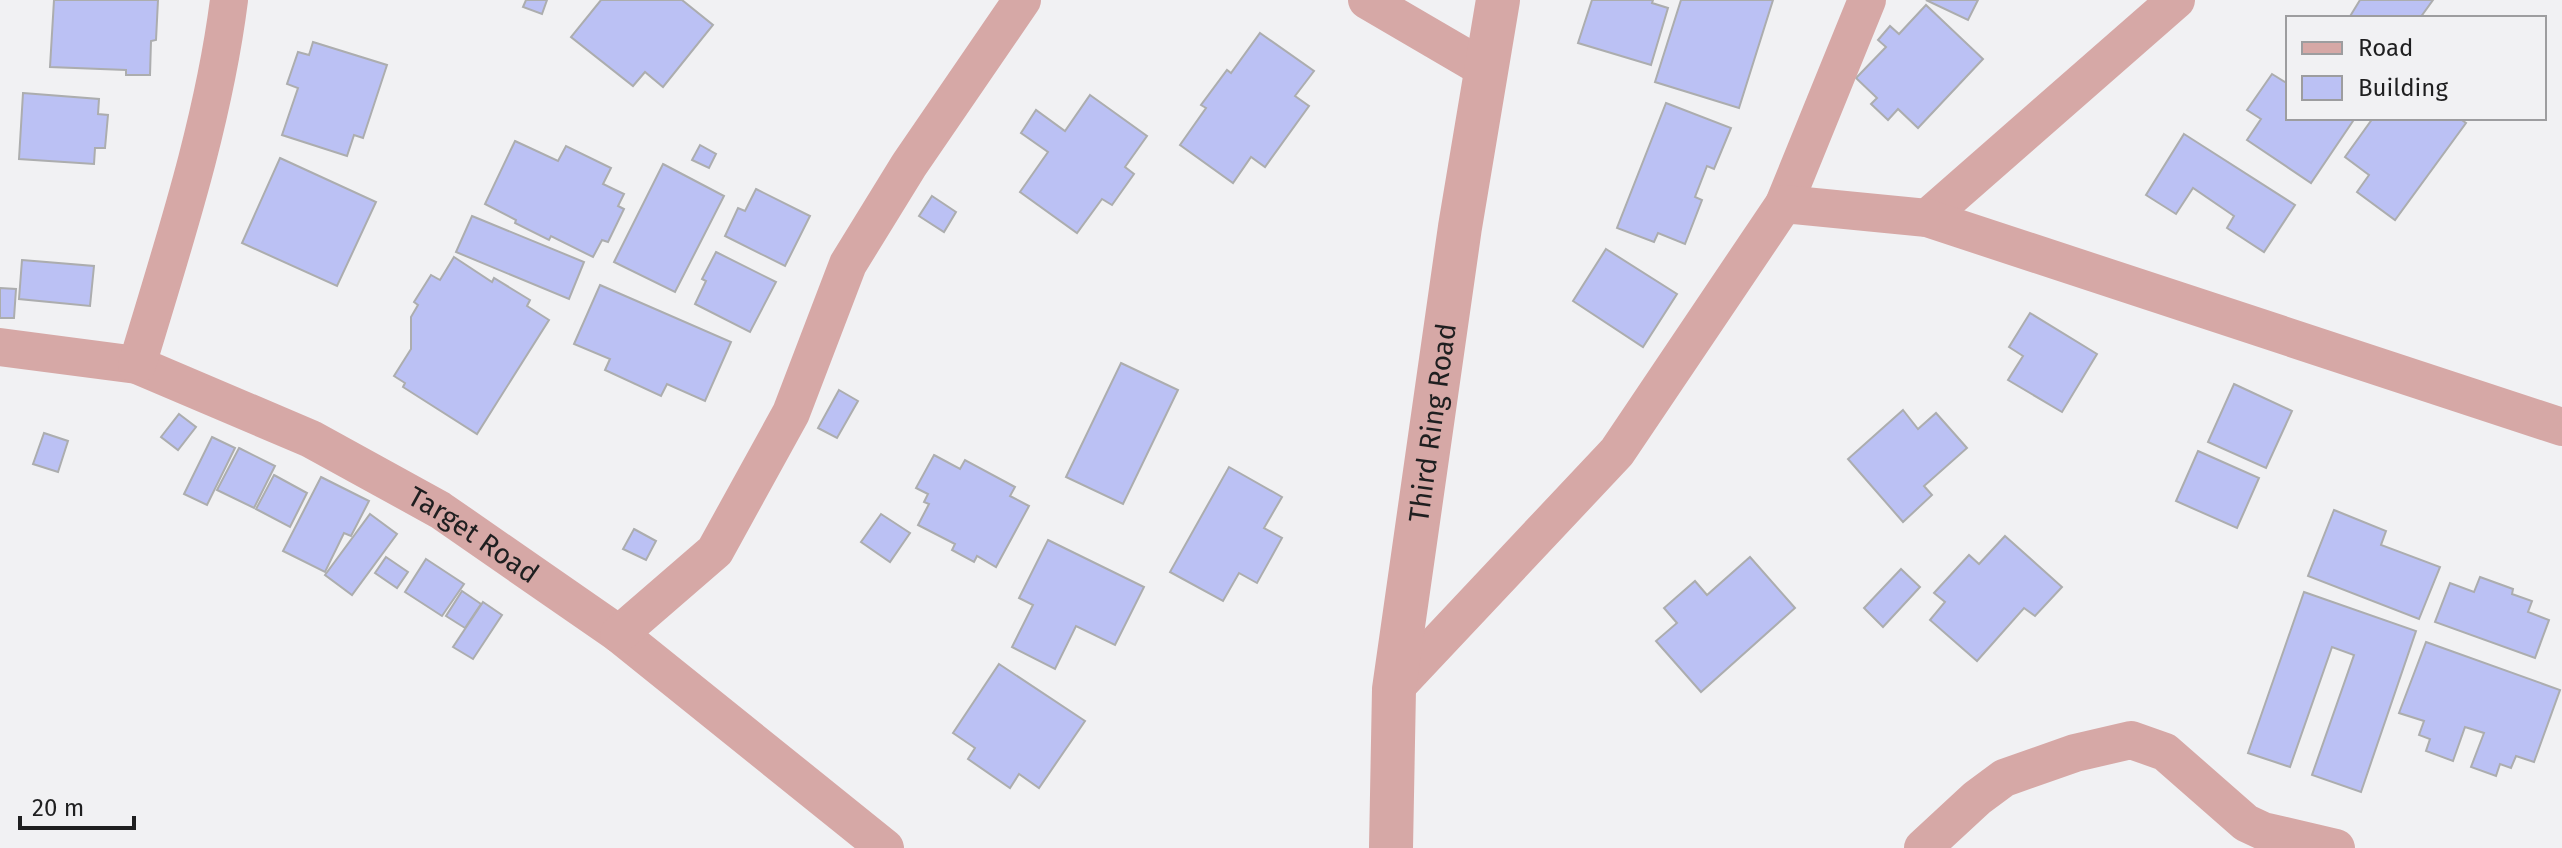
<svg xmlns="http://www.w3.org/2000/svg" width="2562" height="848" font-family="'Fira Sans',sans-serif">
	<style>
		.building { fill: #bbc1f4; stroke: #acadae; stroke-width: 2 }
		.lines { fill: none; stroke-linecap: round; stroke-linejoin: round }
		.minor { stroke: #d6a8a6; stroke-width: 38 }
		.tertiary { stroke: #d6a8a6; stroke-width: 44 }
		.labels { text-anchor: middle; stroke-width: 8; stroke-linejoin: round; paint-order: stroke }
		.street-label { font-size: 28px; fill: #1f1f20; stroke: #f1f1f3 }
	</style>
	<rect width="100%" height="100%" fill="#f1f1f3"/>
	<g class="building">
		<path d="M54,0H158L156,40L151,41L150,75H126V70L50,67Z"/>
		<path d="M526,0H547L542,14L523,7Z"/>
		<path d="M601,0H682L713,25L663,87L645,72L633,86L571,37Z"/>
		<path d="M1592,0H1653L1652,3L1668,8L1651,65L1578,43Z"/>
		<path d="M1681,0H1773L1739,108L1655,82Z"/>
		<path d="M1926,0H1978L1968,20Z"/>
		<path d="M2360,0H2433L2420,18H2349Z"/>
		<path d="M1926,5L1983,59L1918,128L1898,109L1888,120L1871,104L1877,98L1856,78L1886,47L1878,40L1890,26L1899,34Z"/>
		<path d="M1260,33L1314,71L1295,96L1309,106L1265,167L1251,157L1233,183L1180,145L1206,108L1201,105L1227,70L1231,73Z"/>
		<path d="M313,42L387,65L363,138L354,135L347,156L282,135L298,88L287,84L298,52L309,55Z"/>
		<path d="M2272,74L2288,84V118H2355L2311,183L2247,140L2261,119L2247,110Z"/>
		<path d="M23,93L99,99L98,114L108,115L105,148H95L94,164L19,159Z"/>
		<path d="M1090,95L1147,136L1125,167L1134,174L1112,205L1102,199L1077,233L1020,192L1048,152L1021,133L1036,110L1065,131Z"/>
		<path d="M1666,103L1731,128L1714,169L1707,166L1695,197L1702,200L1685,244L1658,233L1654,242L1617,228Z"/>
		<path d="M2373,118H2459L2466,123L2395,220L2357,192L2369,175L2345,157Z"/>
		<path d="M2184,134L2295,205L2264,252L2227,228L2234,216L2193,188L2176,214L2146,195Z"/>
		<path d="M515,141L558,161L566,146L611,168L603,184L624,194L618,206L624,209L608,242L602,240L593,257L551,236L549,240L515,223L516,220L485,204Z"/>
		<path d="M700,145L716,154L709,168L692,160Z"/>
		<path d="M280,158L376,202L337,286L242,243Z"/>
		<path d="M663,164L724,196L675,292L614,262Z"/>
		<path d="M756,189L810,216L785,266L725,236L738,208L745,211Z"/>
		<path d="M932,196L956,212L944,232L919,216Z"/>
		<path d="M472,216L584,262L569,299L456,252Z"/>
		<path d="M1606,249L1677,294L1643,347L1573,301Z"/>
		<path d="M716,252L776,282L750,332L695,304L706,281L702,279Z"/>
		<path d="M454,257L492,282L494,278L530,300L527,306L549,320L477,434L403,387L405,383L394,376L411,349V317L418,305L414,302L431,275L440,280Z"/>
		<path d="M22,260L94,266L90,306L19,299Z"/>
		<path d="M600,285L731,342L705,401L667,384L661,396L605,370L610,359L574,344Z"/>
		<path d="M0,288L16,289L14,318H0Z"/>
		<path d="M2030,313L2097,354L2062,412L2008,380L2023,356L2009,347Z"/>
		<path d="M1121,363L1178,390L1123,504L1066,477Z"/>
		<path d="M2234,384L2292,411L2266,468L2208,442Z"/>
		<path d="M839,390L858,401L837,438L818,428Z"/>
		<path d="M1903,410L1918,429L1936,413L1967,448L1924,486L1932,495L1903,522L1848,459Z"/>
		<path d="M179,414L196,427L178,450L161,437Z"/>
		<path d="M44,433L68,441L58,472L33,464Z"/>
		<path d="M212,437L235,448L207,505L184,494Z"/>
		<path d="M239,448L275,466L254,508L217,490Z"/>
		<path d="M2198,451L2259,478L2237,528L2176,501Z"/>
		<path d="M934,455L960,469L965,460L1015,487L1010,496L1029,506L996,567L977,556L974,562L952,550L955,544L918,525L929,504L924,502L928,494L916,488Z"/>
		<path d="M1229,467L1282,497L1264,528L1282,538L1257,583L1239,573L1223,601L1170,572Z"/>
		<path d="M274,475L307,493L290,527L256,509Z"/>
		<path d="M321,477L369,501L351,536L344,533L325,572L283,551Z"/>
		<path d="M2334,510L2386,531L2381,545L2440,567L2419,619L2308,576Z"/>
		<path d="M370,514L397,534L352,595L325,575Z"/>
		<path d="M881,514L910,533L890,562L861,542Z"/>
		<path d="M634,529L656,541L646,560L623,549Z"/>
		<path d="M2005,536L2062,587L2035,616L2024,608L1977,661L1930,620L1945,602L1934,593L1969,555L1979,564Z"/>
		<path d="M1048,540L1144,587L1115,645L1076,626L1055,669L1012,647L1033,605L1019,598Z"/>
		<path d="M386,557L408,572L397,588L375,573Z"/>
		<path d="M1750,557L1795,608L1701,692L1656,641L1677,623L1664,608L1695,581L1707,595Z"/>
		<path d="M426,559L464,584L442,616L405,592Z"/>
		<path d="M1901,569L1920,587L1883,627L1864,608Z"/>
		<path d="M2480,577L2513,589L2512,594L2532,601L2528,612L2549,620L2535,658L2435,622L2450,583L2474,592Z"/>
		<path d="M462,591L481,604L465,628L446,616Z"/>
		<path d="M2304,592L2416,631L2361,792L2312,775L2354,655L2332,647L2290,767L2248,753Z"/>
		<path d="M483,602L502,615L473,659L453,647Z"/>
		<path d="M2426,642L2560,690L2534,762L2516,756L2511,768L2500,764L2496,776L2471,767L2484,733L2465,727L2453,761L2426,751L2430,739L2419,735L2424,721L2399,713Z"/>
		<path d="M999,664L1085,721L1039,788L1019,774L1010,788L968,759L975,748L953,733Z"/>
	</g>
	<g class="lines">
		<g class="minor">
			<path d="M1367,0L1485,69"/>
			<path d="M1784,204L1867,0"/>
			<path d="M1927,218L2176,0"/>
			<path id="s1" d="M0,347L137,365L311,439L440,510L619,634L885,848"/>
			<path d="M137,365C173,245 213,125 229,0"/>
			<path d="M619,634L715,551L791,413L848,264L909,165L1022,0"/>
			<path d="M1394,689L1617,452L1784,204L1927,218L2562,427"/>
			<path d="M1923,848L1977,798L2004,778L2075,753L2131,740L2165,752L2246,823L2263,831L2336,848"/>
		</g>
		<path class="tertiary" id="s2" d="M1391,848L1394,689L1460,227L1498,0"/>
	</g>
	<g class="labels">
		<g class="street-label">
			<text dy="10" stroke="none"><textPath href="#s2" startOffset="428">Third Ring Road</textPath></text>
			<text dy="10" stroke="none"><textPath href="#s1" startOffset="516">Target Road</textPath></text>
		</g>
	</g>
	<rect x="2286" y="16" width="260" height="104" fill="#f1f1f3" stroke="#9d9d9f" stroke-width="2"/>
	<rect x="2302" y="42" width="40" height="12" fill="#d6a8a6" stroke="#9d9d9f" stroke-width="2"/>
	<text x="2358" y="56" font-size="24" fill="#1f1f20">Road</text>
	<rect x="2302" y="76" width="40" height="24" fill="#bbc1f4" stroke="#9d9d9f" stroke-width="2"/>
	<text x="2358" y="96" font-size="24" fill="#1f1f20">Building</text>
	<path d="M20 816v12h114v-12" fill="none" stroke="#1f1f20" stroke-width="4"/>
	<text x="32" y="816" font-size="24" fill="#1f1f20" stroke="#f1f1f3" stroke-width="6" paint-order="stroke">20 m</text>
</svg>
